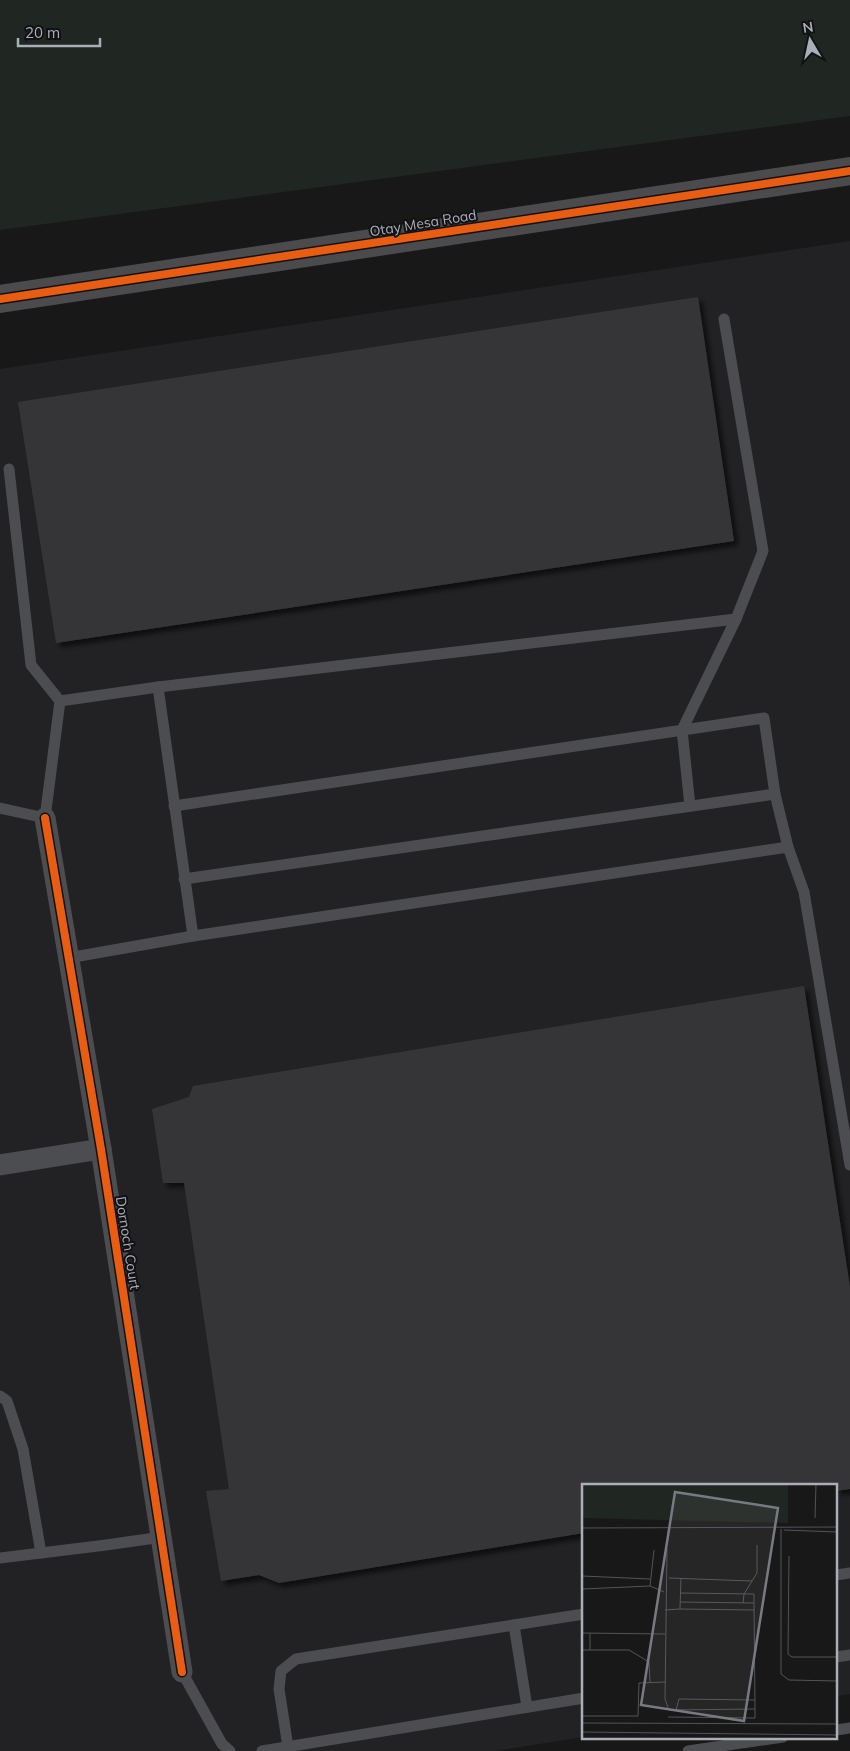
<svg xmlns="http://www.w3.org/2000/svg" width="850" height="1751" font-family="Mulish,sans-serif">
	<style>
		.built { fill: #222224 }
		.green { fill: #202621 }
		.building { fill: #363637; filter: url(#shadow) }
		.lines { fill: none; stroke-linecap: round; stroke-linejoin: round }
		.lane { stroke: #4c4d50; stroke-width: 11 }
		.street { stroke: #4c4d50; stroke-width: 21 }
		.secondary { stroke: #4b4b4e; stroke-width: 28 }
		.cycleway-casing { stroke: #121214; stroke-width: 11 }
		.cycleway { stroke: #e95d12; stroke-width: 8 }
		.labels { text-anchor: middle; stroke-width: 4; stroke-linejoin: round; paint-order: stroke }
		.street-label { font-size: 14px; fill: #aaaeb8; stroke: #121214 }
		.inset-road { fill: none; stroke: #525458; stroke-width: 1 }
		.view { fill: #777a80; fill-opacity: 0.15; stroke: #777a80; stroke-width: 2.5 }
		.inset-edge { fill: none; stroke: #aaaeb8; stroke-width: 2.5 }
	</style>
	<defs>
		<filter id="shadow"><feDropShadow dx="4.5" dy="4.5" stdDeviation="2.5" flood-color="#0009"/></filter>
	</defs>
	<rect width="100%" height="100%" fill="#181818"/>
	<path class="built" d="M850,241V1694L836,1696V1485H584V1737L496,1751H0V369Z"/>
	<path class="green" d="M0,0H850V116L0,230Z"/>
	<g class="building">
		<path d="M698,297L734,541L56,643L18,402Z"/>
		<path d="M804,986L850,1287V1489L836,1491V1485H584V1533L279,1583L259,1575L221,1581L206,1491L229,1489L184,1183H163L152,1109L189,1097L193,1086Z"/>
	</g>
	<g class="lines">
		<g class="lane">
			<path d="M60,701L158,687L736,619"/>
			<path d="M775,794L788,847L804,892L850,1165"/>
			<path d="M174,806L764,718L775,794L184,879"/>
			<path d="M690,806L682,730L736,619L763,551L724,319"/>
			<path d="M0,808L45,818L60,701L31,665L9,469"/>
			<path d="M193,936L788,847"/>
			<path d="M68,958L193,936L158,687"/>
			<path d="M0,1396L7,1401L23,1449L41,1553"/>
			<path d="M0,1558L106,1545L162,1537"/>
			<path d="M836,1575L850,1573"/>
			<path d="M514,1625L527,1707"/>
			<path d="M836,1657L850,1655"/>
			<path d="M182,1672L222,1744L230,1751"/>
			<path d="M836,1730L850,1728"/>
			<path d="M288,1747L279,1689L281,1671L296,1659L584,1614"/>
			<path d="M262,1751L584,1698"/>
			<path d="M688,1751L783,1737"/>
		</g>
		<g class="street">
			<path d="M45,818L101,1149L182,1672"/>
			<path d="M0,1165L101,1149"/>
		</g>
		<path class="secondary" d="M0,299L850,171"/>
		<defs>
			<g id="cycleway">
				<path d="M0,299L850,171"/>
				<path d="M45,818L101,1149L182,1672"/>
			</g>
		</defs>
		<use href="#cycleway" class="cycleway-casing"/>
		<use href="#cycleway" class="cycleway"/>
	</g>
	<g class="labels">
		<g class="street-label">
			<text transform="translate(423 223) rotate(-9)" y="5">Otay Mesa Road</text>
			<text transform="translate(128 1243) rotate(81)" y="5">Dornoch Court</text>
		</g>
	</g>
	<g transform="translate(582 1484)">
		<rect width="255" height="255" fill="#181818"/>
		<path d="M0,0H206V39L0,34Z" fill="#202621"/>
		<path class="inset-road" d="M233,34L234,0M0,44L255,43M199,45V190L207,196L255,197M202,46L255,48M85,65L83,215L87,226L173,225L172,119M72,66L68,102L82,108M207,72L206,170L210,173H255M0,92L68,95M87,94L170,97M0,105L68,102M98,118L172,119V110L98,109M161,119L162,110L175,89V61M98,125L172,126M83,126L98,125L99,94M0,149L83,150M0,166H47L67,178L68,198M8,166V149M94,226L97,215L173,216M0,232H56L57,199L83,198M86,233L173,234V225M0,239L255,240M0,248L255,251"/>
		<path class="view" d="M93,8L196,24L162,237L59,221Z"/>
		<rect width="255" height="255" class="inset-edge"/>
	</g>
	<g transform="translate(810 40) rotate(351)" stroke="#121214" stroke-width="4" paint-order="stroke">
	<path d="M0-4L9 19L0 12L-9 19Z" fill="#aaaeb8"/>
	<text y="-8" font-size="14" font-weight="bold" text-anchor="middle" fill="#aaaeb8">N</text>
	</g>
	<path d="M18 38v8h82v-8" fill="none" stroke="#aaaeb8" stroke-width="2.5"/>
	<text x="25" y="38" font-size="15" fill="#aaaeb8" stroke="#121214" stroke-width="4" paint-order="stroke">20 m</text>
</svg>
